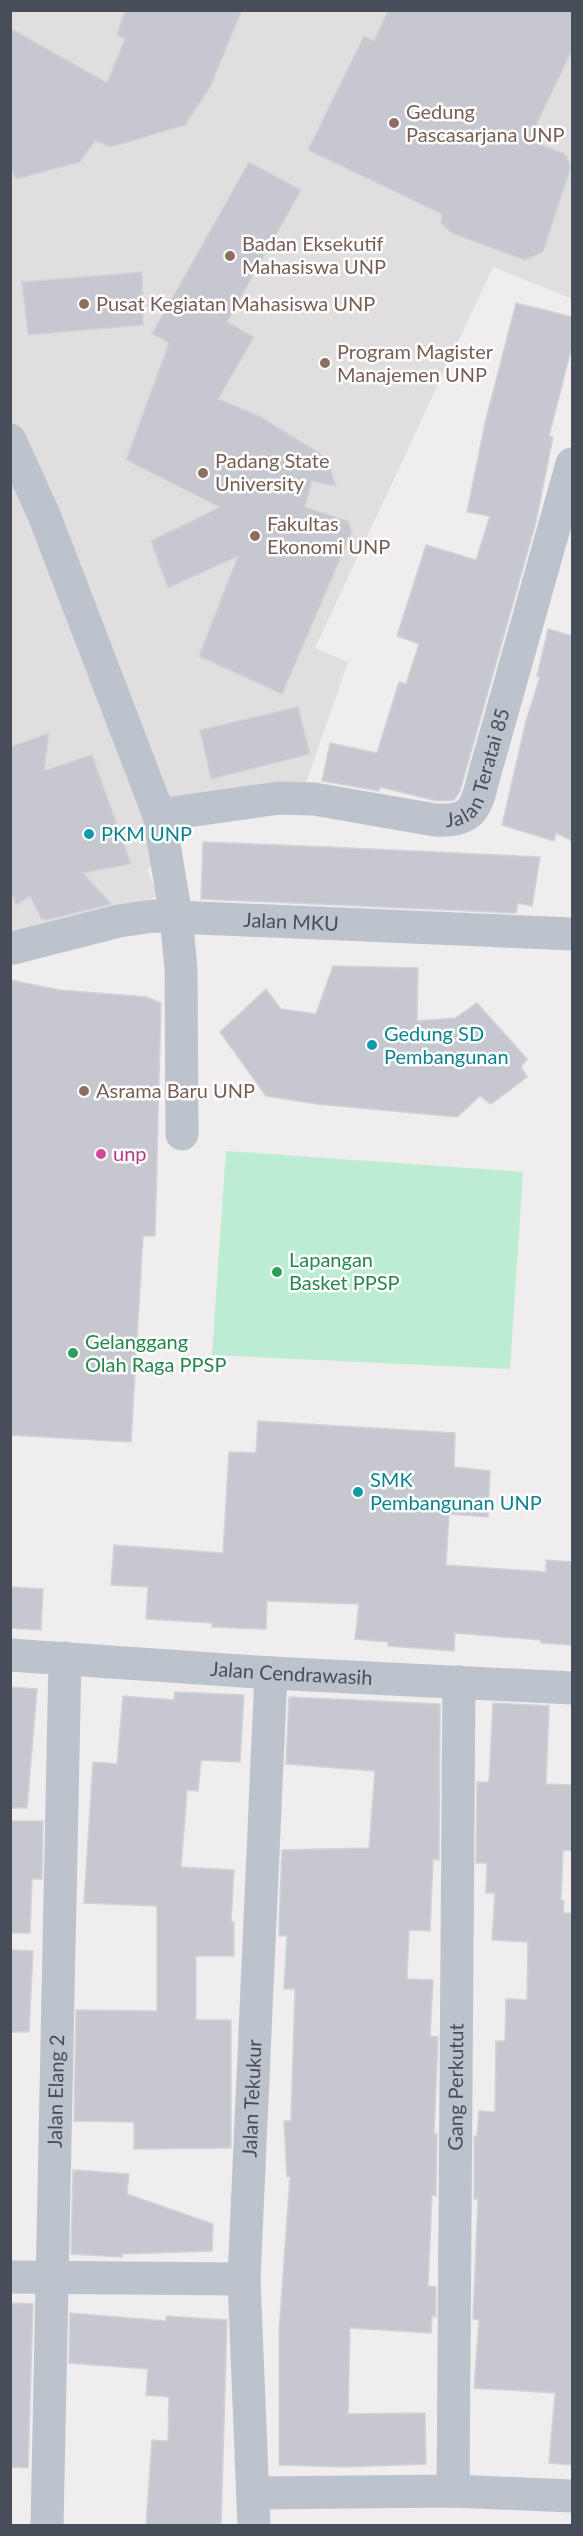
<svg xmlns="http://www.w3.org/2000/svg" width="583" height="2536" font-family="Lato,sans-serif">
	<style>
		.education { fill: #e0dede }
		.green { fill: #bcecd2 }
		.building { fill: #c7c8cf; stroke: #d1d3d8; stroke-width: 1.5 }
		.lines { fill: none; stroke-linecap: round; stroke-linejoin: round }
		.minor { stroke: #bcc3cc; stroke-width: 33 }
		.education-dot { fill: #8d6e63; stroke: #fff; stroke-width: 2 }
		.culture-dot { fill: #0f9aa8; stroke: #fff; stroke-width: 2 }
		.hotel-dot { fill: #d1479c; stroke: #fff; stroke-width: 2 }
		.leisure-dot { fill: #2e9e5b; stroke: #fff; stroke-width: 2 }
		.labels { text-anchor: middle; stroke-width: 5; stroke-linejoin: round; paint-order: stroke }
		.education-label { font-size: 20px; fill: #785e54; stroke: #fff; text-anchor: start }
		.street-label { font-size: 20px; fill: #464f59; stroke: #fff }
		.culture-label { font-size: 20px; fill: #0d838f; stroke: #fff; text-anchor: start }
		.hotel-label { font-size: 20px; fill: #b23c85; stroke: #fff; text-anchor: start }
		.leisure-label { font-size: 20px; fill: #27864d; stroke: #fff; text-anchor: start }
	</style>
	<rect width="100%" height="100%" fill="#efeded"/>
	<path class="education" d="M10,11H572V299L493,267L315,648L348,662L306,783L179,804L193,832L147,869L158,896L11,944Z"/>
	<path class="green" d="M226,1151L523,1172L510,1369L212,1355Z"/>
	<g class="building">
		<path d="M125,10H242L210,87L185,125L111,147L95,141L80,162L16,179L10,166V28L107,83L125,39L117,35Z"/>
		<path d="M388,10H573V48L529,140L565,154L571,167L543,252L525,260L452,233L441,223L442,214L308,150L364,36L374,41Z"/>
		<path d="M249,162L301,190L227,322L254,337L218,399L259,416L327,458L336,486L312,481L305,507L348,521L352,531L282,694L199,656L238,556L168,588L151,541L220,507L126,460L169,343L152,334Z"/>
		<path d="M142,272L143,325L28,335L22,282Z"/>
		<path d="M516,303L573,317V342L549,436L553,437L536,522L460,791L454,800L437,801L380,787L379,791L322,781L330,743L377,753L399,682L406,684L419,644L397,636L426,545L476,560L490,516L467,512L485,423Z"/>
		<path d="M548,629L573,636V841L556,833L554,841L502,825L526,721L540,677L537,676Z"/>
		<path d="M298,707L310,754L211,779L200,730Z"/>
		<path d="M49,733L44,771L92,755L131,864L83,873L111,904L47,920L41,918L30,896L16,905L10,890V747Z"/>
		<path d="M203,842L328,847L540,857L532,906L518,903L516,913L201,899Z"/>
		<path d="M333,966L418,968L417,1021L455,1018L477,1003L527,1059L521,1067L527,1077L491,1104L480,1096L457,1117L317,1104L266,1096L220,1032L266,989L281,1009L316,1014Z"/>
		<path d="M10,980L59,990L147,997L161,1003L155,1236H143L131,1442L10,1435Z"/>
		<path d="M258,1421L455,1433L454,1467L490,1471L488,1517L449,1514L446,1565L546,1572V1560L573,1562V1645L541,1643V1640L455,1633L454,1651L388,1646V1642L355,1639L359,1604L267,1601L266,1629L212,1627V1623L146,1619L148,1587L111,1585L114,1545L223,1553L229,1452L256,1453Z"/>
		<path d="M10,1587L43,1589L41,1630L10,1628Z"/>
		<path d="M10,1687L37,1689L27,1808H10Z"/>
		<path d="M175,1692L244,1695L240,1762L201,1760L198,1791L187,1790L181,1867L234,1870L231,1922H234V1956H196V2020H231V2148L134,2149V2122L74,2121L76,2010L157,2011V1906L84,1903L93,1762L117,1764L123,1696L174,1700Z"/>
		<path d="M289,1697L440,1704L439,1860L433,1859L430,1931L409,1930L407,1979L433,1980L430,2036L438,2037L434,2134H437L436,2196L432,2195L428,2286L436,2287V2317L432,2316L431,2333L350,2328L348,2414L425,2413L426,2464L344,2467L279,2465V2332L290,2176L287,2177L284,2121H291L295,1989H284L287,1936H279V1924L282,1850L369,1848L375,1771L286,1764Z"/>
		<path d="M493,1703L549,1706L546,1784L573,1785V1851L563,1850L561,1900L564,1901L563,1913H573V2465L549,2463L555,2393L474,2388L479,2320L473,2319L478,2199H474V2136H477L479,2111L495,2112L496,2041H505L506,1999L527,2000L528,1942L492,1940L495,1893H486L487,1863H476L477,1782H489Z"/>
		<path d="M10,1821H43L42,1879H32L30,1933H10Z"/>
		<path d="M10,1950L33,1951L29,2032H10Z"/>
		<path d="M73,2170L129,2174L127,2194L213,2224L212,2251L122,2254V2257L71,2254Z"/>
		<path d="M10,2303L33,2304L28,2468L10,2467Z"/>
		<path d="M70,2313L166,2321V2316L227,2320L221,2526H146L152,2440L168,2441L169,2397L146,2395L148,2369L69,2363Z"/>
	</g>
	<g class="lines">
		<g class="minor">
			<path d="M10,440L44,515L159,815L176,916L181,969L182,1134"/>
			<path id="s1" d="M159,815L279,798L314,799L435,820C481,823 476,799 488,762L572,464"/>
			<path id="s2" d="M13,948L119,921L153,916L572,934"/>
			<path id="s3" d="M10,1655L271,1673L572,1688"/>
			<path d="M10,2277L244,2279"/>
			<path id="s4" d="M453,2491L459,1682"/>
			<path d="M254,2493L453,2491L572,2496"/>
			<path id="s5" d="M47,2526L65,1658"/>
			<path id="s6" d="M254,2526L244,2279L271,1673"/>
		</g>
	</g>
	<g class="education-dot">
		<circle cx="394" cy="123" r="6"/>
		<circle cx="230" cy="256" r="6"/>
		<circle cx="84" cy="304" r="6"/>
		<circle cx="325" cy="363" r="6"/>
		<circle cx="203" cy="473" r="6"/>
		<circle cx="255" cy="536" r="6"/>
		<circle cx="84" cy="1091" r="6"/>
	</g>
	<g class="culture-dot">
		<circle cx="89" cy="834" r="6"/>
		<circle cx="372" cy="1045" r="6"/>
		<circle cx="358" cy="1492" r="6"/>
	</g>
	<circle class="hotel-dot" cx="101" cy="1154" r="6"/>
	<g class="leisure-dot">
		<circle cx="277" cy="1272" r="6"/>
		<circle cx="73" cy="1353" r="6"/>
	</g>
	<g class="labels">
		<g class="education-label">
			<text x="406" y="119">Gedung<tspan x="406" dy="23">Pascasarjana UNP</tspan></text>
			<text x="242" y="251">Badan Eksekutif<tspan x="242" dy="23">Mahasiswa UNP</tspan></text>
			<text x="96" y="311">Pusat Kegiatan Mahasiswa UNP</text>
			<text x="337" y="359">Program Magister<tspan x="337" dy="23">Manajemen UNP</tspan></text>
			<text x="215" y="468">Padang State<tspan x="215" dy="23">University</tspan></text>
			<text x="267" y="531">Fakultas<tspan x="267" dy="23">Ekonomi UNP</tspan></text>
			<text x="96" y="1098">Asrama Baru UNP</text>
		</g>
		<g class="street-label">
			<text dy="7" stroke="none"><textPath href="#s1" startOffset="357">Jalan Teratai 85</textPath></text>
			<text dy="7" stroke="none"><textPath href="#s2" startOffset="282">Jalan MKU</textPath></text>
			<text dy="7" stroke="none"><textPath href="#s3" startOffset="282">Jalan Cendrawasih</textPath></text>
			<text dy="7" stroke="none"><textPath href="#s4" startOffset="404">Gang Perkutut</textPath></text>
			<text dy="7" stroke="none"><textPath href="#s5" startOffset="435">Jalan Elang 2</textPath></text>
			<text dy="7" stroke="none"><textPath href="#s6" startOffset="428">Jalan Tekukur</textPath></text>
		</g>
		<g class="culture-label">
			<text x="101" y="841">PKM UNP</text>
			<text x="384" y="1041">Gedung SD<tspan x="384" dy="23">Pembangunan</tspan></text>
			<text x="370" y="1487">SMK<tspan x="370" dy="23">Pembangunan UNP</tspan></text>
		</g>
		<g class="hotel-label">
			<text x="113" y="1161">unp</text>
		</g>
		<g class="leisure-label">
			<text x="289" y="1267">Lapangan<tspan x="289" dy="23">Basket PPSP</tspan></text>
			<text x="85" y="1349">Gelanggang<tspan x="85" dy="23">Olah Raga PPSP</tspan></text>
		</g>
	</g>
	<rect width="583" height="2536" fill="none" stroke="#464f59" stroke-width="24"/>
</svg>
